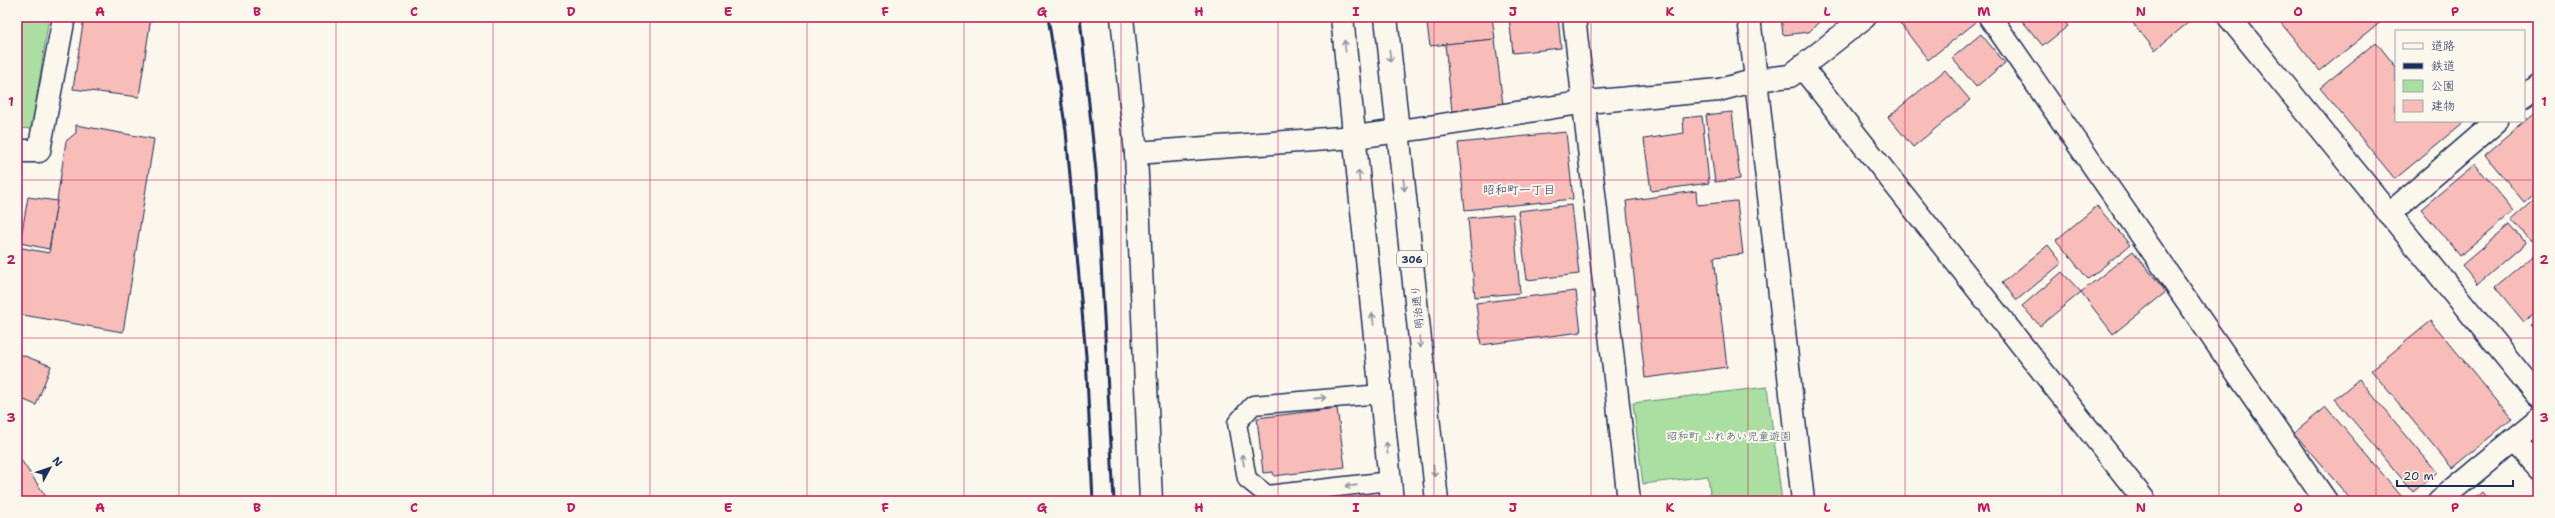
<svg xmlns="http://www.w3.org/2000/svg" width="2555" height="518" font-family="'Shantell Sans','Klee One',sans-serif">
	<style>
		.green { fill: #aadfa1; stroke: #628780 }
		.building { fill: #f8bcb9; stroke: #1b2f5e }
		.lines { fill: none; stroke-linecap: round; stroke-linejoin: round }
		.service-casing { stroke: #1b2f5e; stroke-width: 21 }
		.minor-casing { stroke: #1b2f5e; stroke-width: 25 }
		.tertiary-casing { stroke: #1b2f5e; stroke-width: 25 }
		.primary-casing { stroke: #1b2f5e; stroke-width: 25 }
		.service { stroke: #fbf7ec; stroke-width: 18 }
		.minor { stroke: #fbf7ec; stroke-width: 22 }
		.tertiary { stroke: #fbf7ec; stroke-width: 22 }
		.primary { stroke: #fbf7ec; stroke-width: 22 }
		.rail { stroke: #1b2f5e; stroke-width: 3 }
		.oneway { stroke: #8b93a5 }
		.grid { fill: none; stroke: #c2185b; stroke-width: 1; stroke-opacity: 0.55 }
		.labels { text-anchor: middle; stroke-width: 4; stroke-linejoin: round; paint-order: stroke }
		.shield { fill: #fbf7ec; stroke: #5e6b89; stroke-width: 1 }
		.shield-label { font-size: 10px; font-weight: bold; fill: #1b2f5e }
		.street-label { font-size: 11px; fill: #1b2f5e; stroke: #fbf7ec }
		.park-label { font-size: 11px; fill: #3f5b6f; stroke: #fbf7ec }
		.neighbourhood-label { font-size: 12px; fill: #1b2f5e; stroke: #fbf7ec }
		.neatline { fill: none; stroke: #c2185b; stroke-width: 1.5 }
		.grid-label { font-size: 13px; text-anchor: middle; font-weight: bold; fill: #c2185b }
	</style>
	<rect width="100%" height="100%" fill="#fbf7ec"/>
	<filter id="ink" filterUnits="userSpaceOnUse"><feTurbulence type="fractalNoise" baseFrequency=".025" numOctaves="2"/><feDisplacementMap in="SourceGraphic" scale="8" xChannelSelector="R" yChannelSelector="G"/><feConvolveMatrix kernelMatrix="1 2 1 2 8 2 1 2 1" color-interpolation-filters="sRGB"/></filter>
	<g filter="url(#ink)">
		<g class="green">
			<path d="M17,17H49L32,128L17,129Z"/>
			<path d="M1767,387L1782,501H1711L1708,476L1643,484L1633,403Z"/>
		</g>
		<g class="building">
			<path d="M84,17H151L139,97L73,89Z"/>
			<path d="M1426,17H1492L1495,39L1430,46Z"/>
			<path d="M1509,17H1558L1561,48L1513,53Z"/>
			<path d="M1781,17H1824L1809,32L1783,35Z"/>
			<path d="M1905,17H1970L1975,23L1928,60L1899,22Z"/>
			<path d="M2019,17H2061L2068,26L2043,46Z"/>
			<path d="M2128,17H2195L2155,50Z"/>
			<path d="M2276,17H2387L2320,71Z"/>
			<path d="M1981,34L2005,63L1976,87L1952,58Z"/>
			<path d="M1495,39L1503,105L1452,111L1445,44Z"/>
			<path d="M2376,42L2396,67V121H2465L2395,179L2320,88Z"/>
			<path d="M1945,70L1970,100L1913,147L1888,117Z"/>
			<path d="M2538,110V190L2524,202L2485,155Z"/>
			<path d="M1732,112L1740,179L1715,182L1706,115Z"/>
			<path d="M1702,116L1709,183L1651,191L1644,139L1684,133L1683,118Z"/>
			<path d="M76,125L154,139L123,332L17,314V247L49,253L66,141L76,133Z"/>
			<path d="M1566,132L1573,199L1465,210L1458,143Z"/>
			<path d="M2475,164L2514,211L2460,256L2421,209Z"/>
			<path d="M1696,191L1697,205L1737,201L1743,254L1714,257L1727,367L1645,378L1626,201Z"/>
			<path d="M2538,196V235L2531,241L2512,219Z"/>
			<path d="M28,197L57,201L49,249L20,243Z"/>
			<path d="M1571,205L1579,274L1527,280L1518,211Z"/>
			<path d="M2097,206L2130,245L2088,279L2056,240Z"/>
			<path d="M1513,214L1520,293L1475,297L1468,218Z"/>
			<path d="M2510,224L2526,243L2478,284L2462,265Z"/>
			<path d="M2048,245L2062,263L2017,300L2002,283Z"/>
			<path d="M2133,251L2166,292L2113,334L2081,292Z"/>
			<path d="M2538,251V311L2524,322L2495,287Z"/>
			<path d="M2062,272L2081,292L2040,326L2022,306Z"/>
			<path d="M1576,291L1581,332L1481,345L1476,303Z"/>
			<path d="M2538,320V333L2531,325Z"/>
			<path d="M2431,321L2512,419L2452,468L2371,370Z"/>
			<path d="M17,353L51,366L36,405L17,397Z"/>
			<path d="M2359,379L2437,472L2413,492L2335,399Z"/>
			<path d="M2326,407L2402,497L2397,501H2352L2294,433Z"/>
			<path d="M1337,408L1345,467L1274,476L1273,472L1263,473L1257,418Z"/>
			<path d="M17,454L49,501H17Z"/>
			<path d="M2482,492L2489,501H2472Z"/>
		</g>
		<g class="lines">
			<defs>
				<path id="service" d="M1381,394L1253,405L1237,423L1247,479L1267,495L1390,481"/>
				<g id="minor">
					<path d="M1122,17L1136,153L1151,501"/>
					<path d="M1574,17L1629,501"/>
					<path d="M1990,17L2326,501"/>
					<path d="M1802,67L2145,501"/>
					<path d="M2524,97L2538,85"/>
					<path d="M17,151H39L64,17"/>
					<path d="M1136,153L1355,137L1429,127L1586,102L1719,90L1756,80L1790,76L1865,17"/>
					<path d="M2389,214L2497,121"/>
					<path d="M2513,440L2538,468"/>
				</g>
				<g id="tertiary">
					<path d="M1749,17L1803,501"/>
					<path d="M2229,17L2538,396"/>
					<path d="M2439,501L2538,420"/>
				</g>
				<g id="primary">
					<path d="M1342,17L1392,501"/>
					<path d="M1386,17L1437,501"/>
				</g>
			</defs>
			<use href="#service" class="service-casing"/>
			<use href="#minor" class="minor-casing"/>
			<use href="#tertiary" class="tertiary-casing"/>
			<use href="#primary" class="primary-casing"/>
			<use href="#service" class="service"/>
			<use href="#minor" class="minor"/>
			<use href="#tertiary" class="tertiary"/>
			<use href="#primary" class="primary"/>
			<g class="rail">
				<path d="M1048,17L1066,131L1086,356L1093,501"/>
				<path d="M1080,17L1096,171L1114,501"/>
			</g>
		</g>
		<defs><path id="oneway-shaft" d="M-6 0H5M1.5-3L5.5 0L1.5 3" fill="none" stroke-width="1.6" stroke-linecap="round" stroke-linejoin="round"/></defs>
		<g class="oneway">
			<use href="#oneway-shaft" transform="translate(1345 46) rotate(-96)"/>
			<use href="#oneway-shaft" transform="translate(1390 56) rotate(84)"/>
			<use href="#oneway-shaft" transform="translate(1359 176) rotate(-95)"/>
			<use href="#oneway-shaft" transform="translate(1404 185) rotate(84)"/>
			<use href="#oneway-shaft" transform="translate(1373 319) rotate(-96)"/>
			<use href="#oneway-shaft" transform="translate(1420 342) rotate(84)"/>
			<use href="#oneway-shaft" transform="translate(1320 398) rotate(-6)"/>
			<use href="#oneway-shaft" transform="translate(1387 448) rotate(-96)"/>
			<use href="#oneway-shaft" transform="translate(1243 460) rotate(-100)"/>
			<use href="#oneway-shaft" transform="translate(1434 471) rotate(84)"/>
			<use href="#oneway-shaft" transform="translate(1351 486) rotate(174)"/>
		</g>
	</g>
	<path class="grid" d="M179,17V501M336,17V501M493,17V501M650,17V501M807,17V501M964,17V501M1121,17V501M1278,17V501M1434,17V501M1591,17V501M1748,17V501M1905,17V501M2062,17V501M2219,17V501M2376,17V501M17,180H2538M17,338H2538"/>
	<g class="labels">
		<rect class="shield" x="1397" y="251" width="30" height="16" rx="3"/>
		<g class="shield-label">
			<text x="1412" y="263">306</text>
		</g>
		<g class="street-label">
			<text transform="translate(1417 307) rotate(-96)" y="4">明治通り</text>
		</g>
		<g class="park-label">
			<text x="1729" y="440">昭和町 ふれあい児童遊園</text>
		</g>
		<g class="neighbourhood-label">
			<text x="1519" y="194">昭和町一丁目</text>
		</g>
	</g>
	<rect width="2555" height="518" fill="none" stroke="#fbf7ec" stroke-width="44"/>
	<rect x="2395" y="30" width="130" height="92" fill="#fbf7ec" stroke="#a1a7b3"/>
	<rect x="2403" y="43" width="20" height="6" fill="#fbf7ec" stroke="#a1a7b3"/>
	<text x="2431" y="50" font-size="12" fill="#1b2f5e">道路</text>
	<rect x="2403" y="63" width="20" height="6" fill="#1b2f5e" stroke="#a1a7b3"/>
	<text x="2431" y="70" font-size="12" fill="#1b2f5e">鉄道</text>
	<rect x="2403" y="80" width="20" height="12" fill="#aadfa1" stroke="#a1a7b3"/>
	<text x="2431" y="90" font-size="12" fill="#1b2f5e">公園</text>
	<rect x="2403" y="100" width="20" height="12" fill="#f8bcb9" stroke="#a1a7b3"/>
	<text x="2431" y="110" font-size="12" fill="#1b2f5e">建物</text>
	<g transform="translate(50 468) rotate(50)" stroke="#fbf7ec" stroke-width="3" paint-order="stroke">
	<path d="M0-3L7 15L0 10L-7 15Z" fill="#1b2f5e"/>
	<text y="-6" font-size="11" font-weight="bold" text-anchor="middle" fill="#1b2f5e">N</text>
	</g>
	<path d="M2397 480v6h116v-6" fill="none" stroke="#1b2f5e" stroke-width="2"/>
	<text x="2403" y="480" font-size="12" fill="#1b2f5e" stroke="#fbf7ec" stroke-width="3" paint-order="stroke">20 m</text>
	<rect x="22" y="22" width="2511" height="474" class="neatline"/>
	<g class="grid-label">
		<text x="100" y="16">A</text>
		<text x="257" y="16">B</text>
		<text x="414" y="16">C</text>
		<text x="571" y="16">D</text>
		<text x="728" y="16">E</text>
		<text x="885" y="16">F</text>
		<text x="1042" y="16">G</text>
		<text x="1199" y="16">H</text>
		<text x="1356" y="16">I</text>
		<text x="1513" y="16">J</text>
		<text x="1670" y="16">K</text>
		<text x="1827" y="16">L</text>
		<text x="1984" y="16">M</text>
		<text x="2141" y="16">N</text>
		<text x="2298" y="16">O</text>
		<text x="2455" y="16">P</text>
		<text x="11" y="106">1</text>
		<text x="2544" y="106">1</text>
		<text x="11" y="264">2</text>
		<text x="2544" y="264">2</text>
		<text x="11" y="422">3</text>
		<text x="2544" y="422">3</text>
		<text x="100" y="512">A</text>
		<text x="257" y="512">B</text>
		<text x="414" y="512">C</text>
		<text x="571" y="512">D</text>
		<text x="728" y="512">E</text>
		<text x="885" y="512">F</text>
		<text x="1042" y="512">G</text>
		<text x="1199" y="512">H</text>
		<text x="1356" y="512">I</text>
		<text x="1513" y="512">J</text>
		<text x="1670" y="512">K</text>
		<text x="1827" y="512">L</text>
		<text x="1984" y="512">M</text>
		<text x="2141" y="512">N</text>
		<text x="2298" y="512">O</text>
		<text x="2455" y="512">P</text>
	</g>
</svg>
